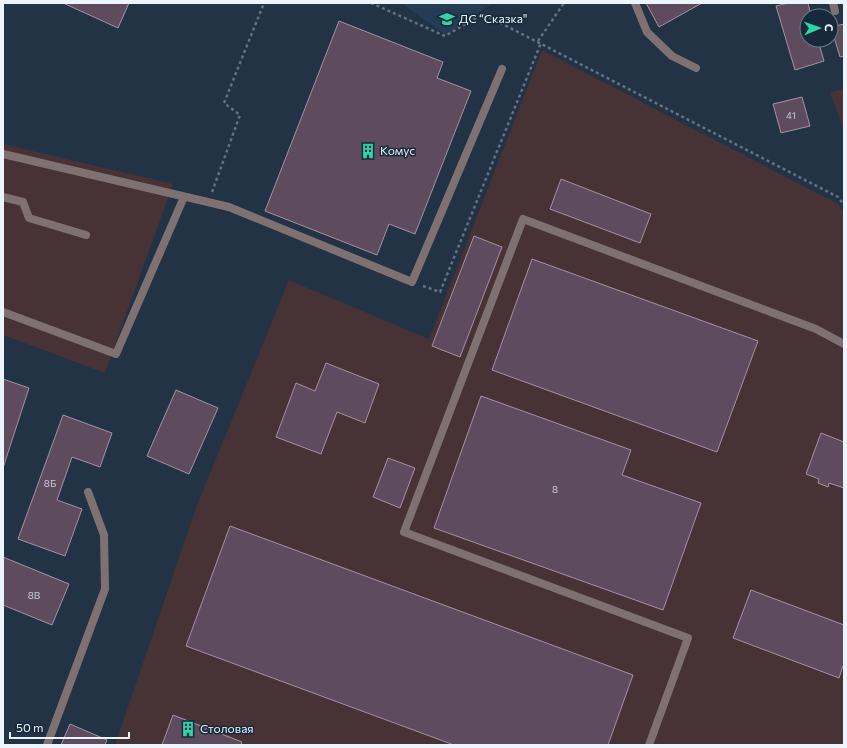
<svg xmlns="http://www.w3.org/2000/svg" width="847" height="748" font-family="Commissioner,sans-serif">
	<style>
		.built { fill: #253c54 }
		.industrial { fill: #473235 }
		.building { fill: #5f4b5e; stroke: #a790a5 }
		.lines { fill: none; stroke-linecap: round; stroke-linejoin: round }
		.path { stroke: #637281; stroke-width: 2.5; stroke-dasharray: 3 3; stroke-linecap: butt }
		.lane { stroke: #7f7171; stroke-width: 8 }
		.labels { text-anchor: middle; stroke-width: 3; stroke-linejoin: round; paint-order: stroke }
		.number-label { font-size: 10px; fill: #c9cad6 }
		.poi-label { font-size: 12px; fill: #ecf5fe; stroke: #17293a; text-anchor: start }
	</style>
	<rect width="100%" height="100%" fill="#213345"/>
	<path class="built" d="M401,3H493L446,35Z"/>
	<g class="industrial">
		<path d="M542,50L838,204L844,213V745H115L197,505L289,280L429,339Z"/>
		<path d="M844,89V131L830,92Z"/>
		<path d="M3,144L173,184L105,373L3,335Z"/>
	</g>
	<g class="building">
		<path d="M63,3H129L118,28Z"/>
		<path d="M646,3H702L659,27Z"/>
		<path d="M788,3H808L811,16H807V40H818L824,61L795,70L776,6Z"/>
		<path d="M339,21L443,62L437,78L471,91L415,234L389,224L377,255L265,211Z"/>
		<path d="M844,24V56L840,57L831,27Z"/>
		<path d="M802,97L810,126L781,133L773,104Z"/>
		<path d="M561,179L651,214L640,243L550,209Z"/>
		<path d="M474,236L502,247L460,357L432,346Z"/>
		<path d="M532,259L758,341L717,452L492,370Z"/>
		<path d="M326,363L379,384L365,423L337,412L321,454L276,437L296,383L315,391Z"/>
		<path d="M3,379L29,388L3,468Z"/>
		<path d="M176,390L218,408L189,474L147,456Z"/>
		<path d="M481,396L631,450L622,475L701,503L663,610L434,528Z"/>
		<path d="M63,415L112,433L100,467L72,457L57,500L82,509L65,556L18,539Z"/>
		<path d="M821,433L844,442V488L829,483L828,487L818,483L819,479L806,474Z"/>
		<path d="M388,458L415,468L400,508L373,497Z"/>
		<path d="M230,526L633,675L608,745H454L186,646Z"/>
		<path d="M3,557L69,584L52,625L3,605Z"/>
		<path d="M751,590L844,625V663L839,678L733,638Z"/>
		<path d="M173,715L242,742L241,745H162Z"/>
		<path d="M70,724L107,740L105,745H61Z"/>
	</g>
	<g class="lines">
		<g class="path">
			<path d="M371,3L445,36L483,14L838,197L844,205"/>
			<path d="M538,41L564,3"/>
			<path d="M212,192L240,115L224,103L264,3"/>
			<path d="M423,286L440,292L541,43"/>
		</g>
		<g class="lane">
			<path d="M635,3L647,32L672,56L696,68"/>
			<path d="M833,3L835,11"/>
			<path d="M3,154L229,207L412,282L502,69"/>
			<path d="M3,197L23,202L29,218L86,235"/>
			<path d="M3,312L116,354L184,197"/>
			<path d="M47,745L105,589L104,535L88,492"/>
			<path d="M649,745L688,638L404,532L523,219L816,329L844,344"/>
		</g>
	</g>
	<defs>
		<symbol id="school-bare" viewBox="-9 -9 18 18"><path d="M0-5L7-2L0 1L-7-2ZM-4 1L0 2.5L4 1V4Q0 6-4 4Z" fill="#2dd5ab" stroke="#17293a" stroke-width="2.5" paint-order="stroke"/></symbol>
		<symbol id="building-bare" viewBox="-9 -9 18 18"><path d="M-4-6H4V6H1V3H-1V6H-4ZM-2.5-4.3h1.7v1.8h-1.7ZM.8-4.3h1.7v1.8H.8ZM-2.5-1h1.7V.8h-1.7ZM.8-1h1.7V.8H.8Z" fill="#2dd5ab" stroke="#17293a" stroke-width="2.5" paint-order="stroke"/></symbol>
	</defs>
	<g fill-rule="evenodd">
		<use href="#school-bare" x="436" y="8" width="22" height="22"/>
		<use href="#building-bare" x="357" y="140" width="22" height="22"/>
		<use href="#building-bare" x="177" y="718" width="22" height="22"/>
	</g>
	<g class="labels">
		<g class="number-label">
			<text x="791" y="119">41</text>
			<text x="50" y="487">8Б</text>
			<text x="555" y="493">8</text>
			<text x="34" y="599">8В</text>
		</g>
		<g class="poi-label">
			<text x="459" y="23">ДС “Сказка"</text>
			<text x="380" y="155">Комус</text>
			<text x="200" y="733">Столовая</text>
		</g>
	</g>
	<rect width="847" height="748" fill="none" stroke="#ecf5fe" stroke-width="8"/>
	<g transform="translate(819 28) rotate(88)"><circle r="19" fill="#17293a" stroke="#6c7b88"/>
	<path d="M0-3L7 15L0 10L-7 15Z" fill="#2dd5ab"/>
	<text y="-6" font-size="11" font-weight="bold" text-anchor="middle" fill="#ecf5fe">С</text>
	</g>
	<path d="M10 732v6h119v-6" fill="none" stroke="#ecf5fe" stroke-width="2"/>
	<text x="16" y="732" font-size="12" fill="#ecf5fe" stroke="#17293a" stroke-width="3" paint-order="stroke">50 m</text>
</svg>
